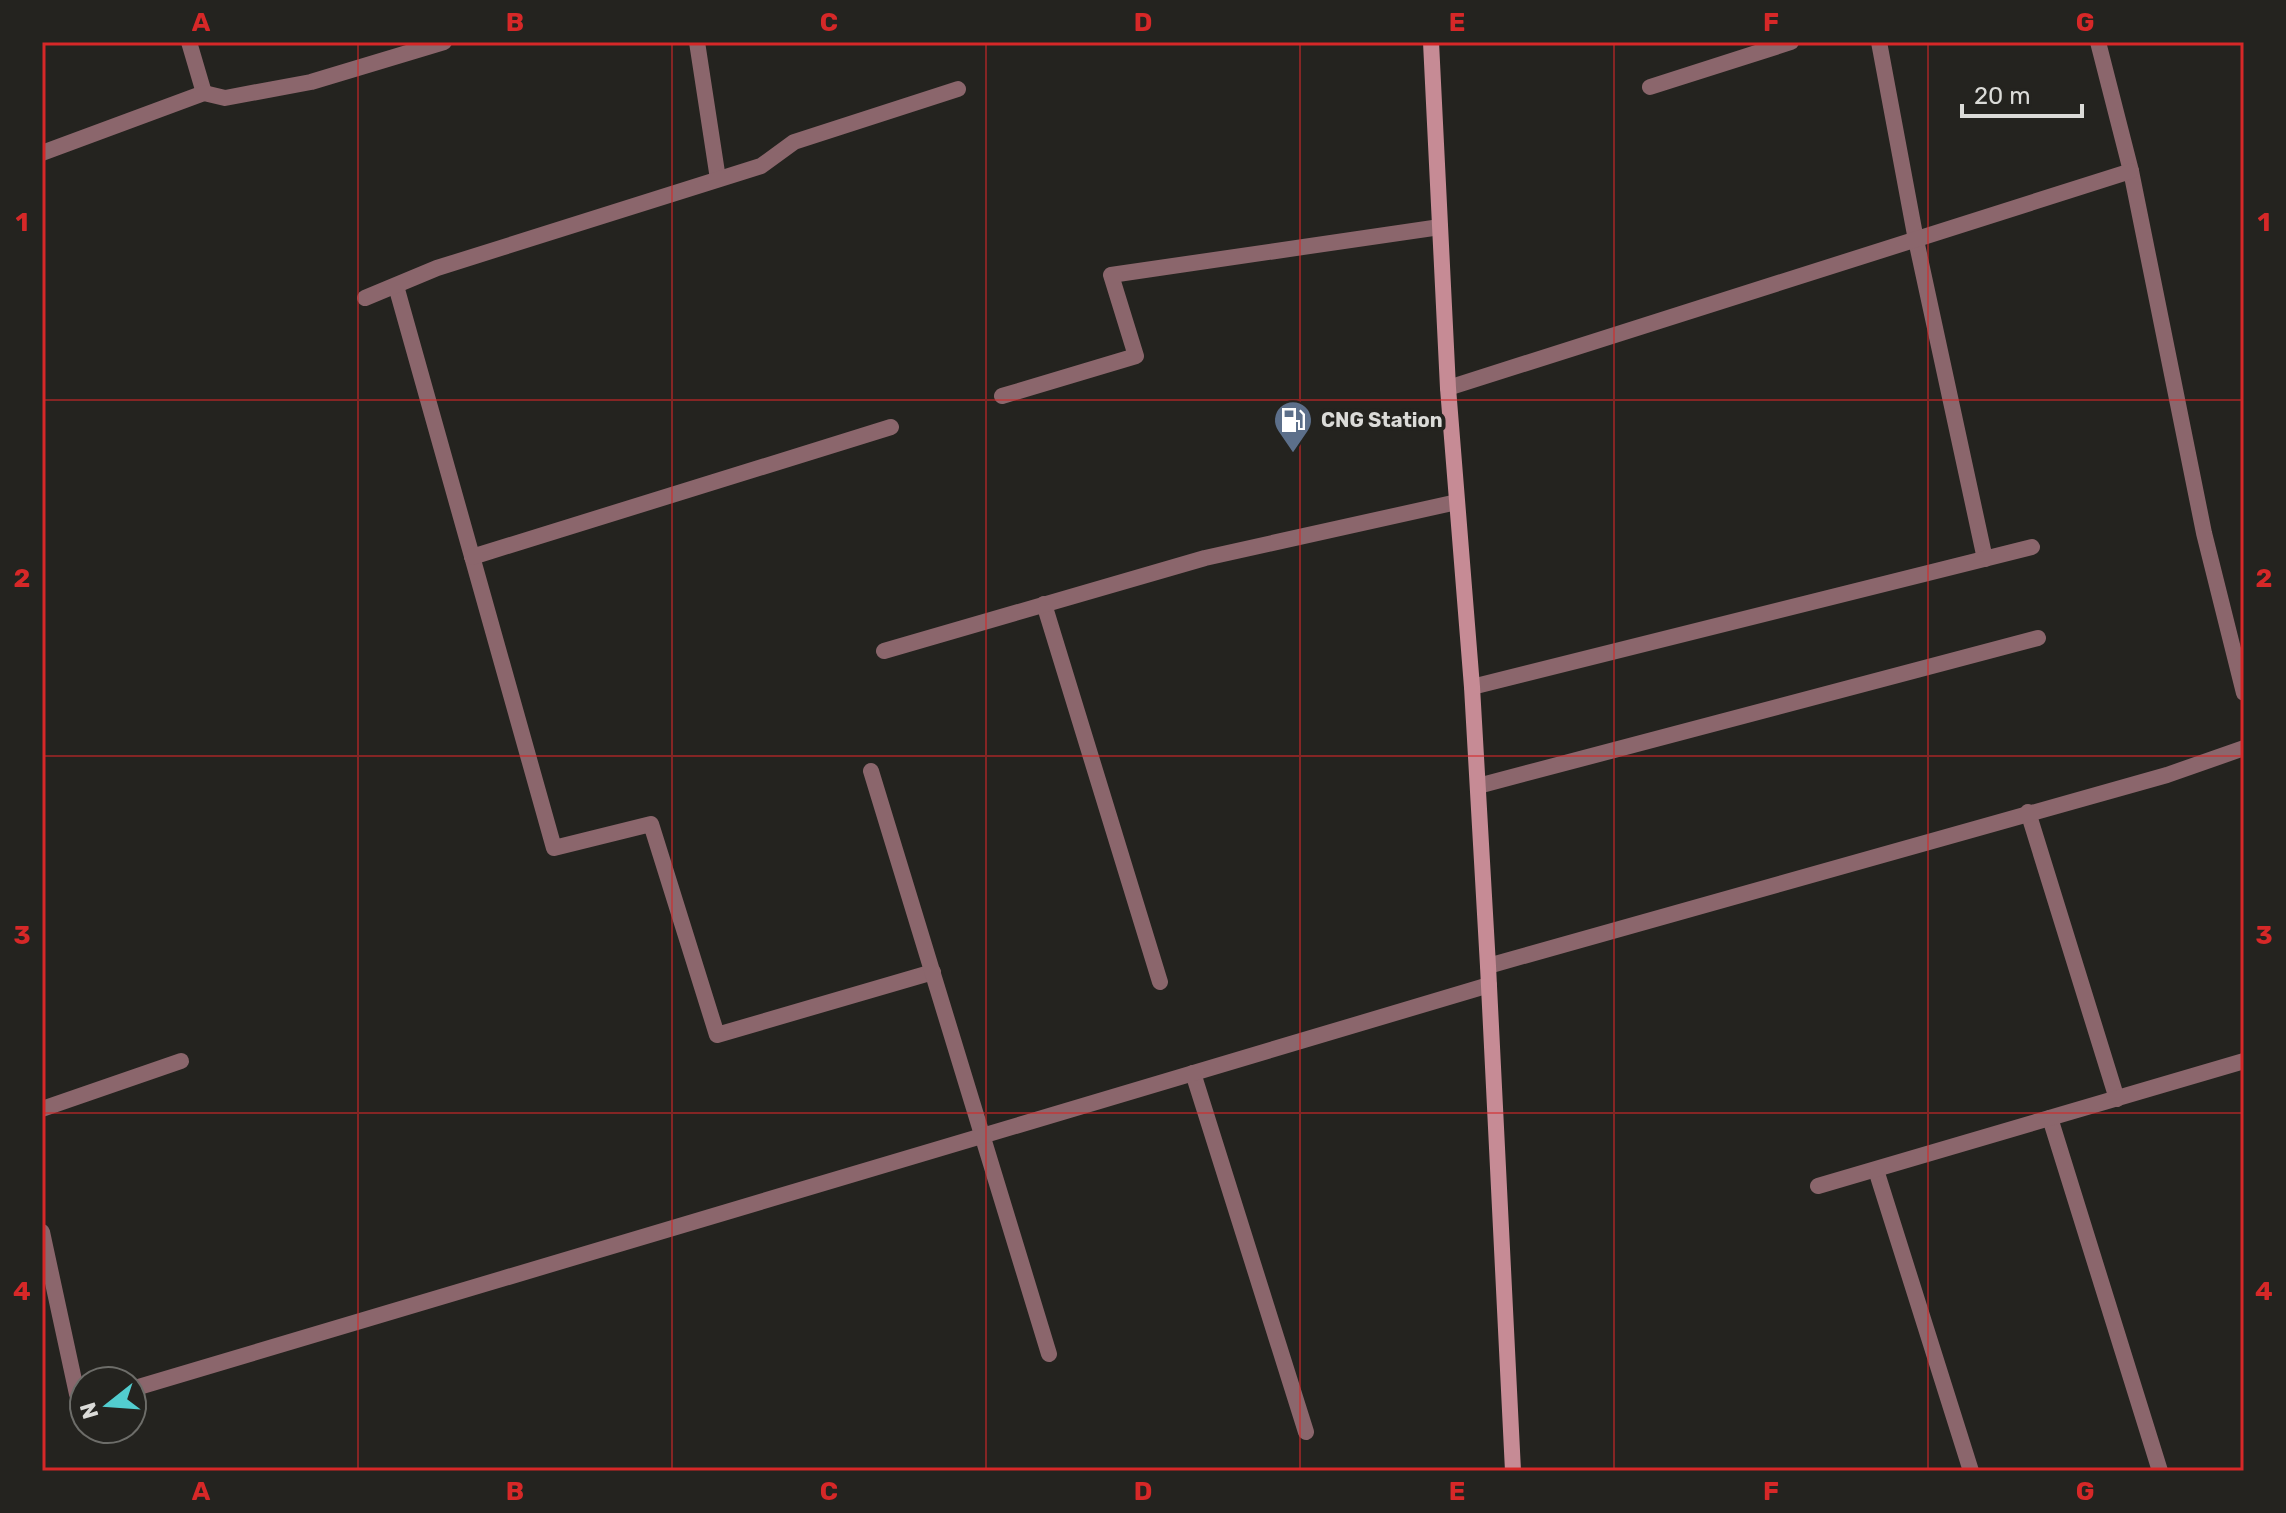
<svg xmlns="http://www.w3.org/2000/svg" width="2286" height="1513" font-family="Rubik,sans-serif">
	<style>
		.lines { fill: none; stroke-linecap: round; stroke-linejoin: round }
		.street { stroke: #8b666c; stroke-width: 16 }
		.secondary { stroke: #c68b95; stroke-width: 16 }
		.grid { fill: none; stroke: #d62828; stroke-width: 2; stroke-opacity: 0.55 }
		.labels { text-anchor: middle; stroke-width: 8; stroke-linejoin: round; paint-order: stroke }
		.poi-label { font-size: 20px; font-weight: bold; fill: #dbdbd8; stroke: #24231f; text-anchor: start }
		.neatline { fill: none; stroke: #d62828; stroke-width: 3 }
		.grid-label { font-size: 26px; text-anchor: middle; font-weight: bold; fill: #d62828 }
	</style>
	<rect width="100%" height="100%" fill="#24231f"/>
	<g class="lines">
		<g class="street">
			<path d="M189,42L204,93"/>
			<path d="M697,42L718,179"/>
			<path d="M1879,42L1916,240L1985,559"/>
			<path d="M2098,42L2131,171L2204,533L2244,693"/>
			<path d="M1650,87L1791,42"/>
			<path d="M42,153L204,93L225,98L311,82L444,42"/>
			<path d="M396,286L554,848L651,824L717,1035L933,972"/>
			<path d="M365,298L437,268L761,166L794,142L958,89"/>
			<path d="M1448,388L2131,171"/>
			<path d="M1002,396L1136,356L1111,275L1440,227"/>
			<path d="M472,557L891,427"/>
			<path d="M1044,604L1160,982"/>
			<path d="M884,651L1205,558L1457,502"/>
			<path d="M1472,687L2032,547"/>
			<path d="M871,771L1049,1354"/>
			<path d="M1478,786L2038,638"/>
			<path d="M2028,812L2117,1099"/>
			<path d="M1488,966L2167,775L2244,748"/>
			<path d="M1193,1073L1306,1432"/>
			<path d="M42,1109L181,1061"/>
			<path d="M2050,1118L2160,1471"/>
			<path d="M1876,1170L1971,1471"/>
			<path d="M1818,1186L2244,1061"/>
			<path d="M42,1232L77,1394H84"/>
			<path d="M132,1389L1489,985"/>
		</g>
		<path class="secondary" d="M1431,42L1448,388L1472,687L1488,966L1513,1471"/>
	</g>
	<path class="grid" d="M358,42V1471M672,42V1471M986,42V1471M1300,42V1471M1614,42V1471M1928,42V1471M42,400H2244M42,756H2244M42,1113H2244"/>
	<defs>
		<symbol id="fuel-pin" viewBox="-11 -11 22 30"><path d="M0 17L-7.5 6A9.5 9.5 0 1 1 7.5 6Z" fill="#5c6f8a" stroke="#24231f"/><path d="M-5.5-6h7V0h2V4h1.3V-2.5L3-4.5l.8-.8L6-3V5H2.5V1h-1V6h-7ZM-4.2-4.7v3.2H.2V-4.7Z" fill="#fff"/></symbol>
	</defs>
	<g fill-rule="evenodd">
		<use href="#fuel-pin" x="1271" y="398" width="44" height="60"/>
	</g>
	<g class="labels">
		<g class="poi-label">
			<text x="1321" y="427">CNG Station</text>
		</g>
	</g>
	<rect width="2286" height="1513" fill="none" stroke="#24231f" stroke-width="88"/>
	<g transform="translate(108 1405) rotate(253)"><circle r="38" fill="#24231f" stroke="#6d6d69" stroke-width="2"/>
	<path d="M0-6L14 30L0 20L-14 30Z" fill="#52cdcf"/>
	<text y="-12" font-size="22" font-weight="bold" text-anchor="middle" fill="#dbdbd8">N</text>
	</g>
	<path d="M1962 104v12h120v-12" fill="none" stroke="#dbdbd8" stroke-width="4"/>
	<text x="1974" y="104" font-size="24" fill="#dbdbd8" stroke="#24231f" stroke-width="6" paint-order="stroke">20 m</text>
	<rect x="44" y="44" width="2198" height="1425" class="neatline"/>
	<g class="grid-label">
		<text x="201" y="31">A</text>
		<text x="515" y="31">B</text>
		<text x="829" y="31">C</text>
		<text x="1143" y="31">D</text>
		<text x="1457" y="31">E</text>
		<text x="1771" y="31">F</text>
		<text x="2085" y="31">G</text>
		<text x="22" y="231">1</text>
		<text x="2264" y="231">1</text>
		<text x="22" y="587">2</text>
		<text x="2264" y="587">2</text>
		<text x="22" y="944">3</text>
		<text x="2264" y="944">3</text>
		<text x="22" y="1300">4</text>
		<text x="2264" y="1300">4</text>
		<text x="201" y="1500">A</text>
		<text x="515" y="1500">B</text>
		<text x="829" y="1500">C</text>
		<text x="1143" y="1500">D</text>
		<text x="1457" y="1500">E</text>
		<text x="1771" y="1500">F</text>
		<text x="2085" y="1500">G</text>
	</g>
</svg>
